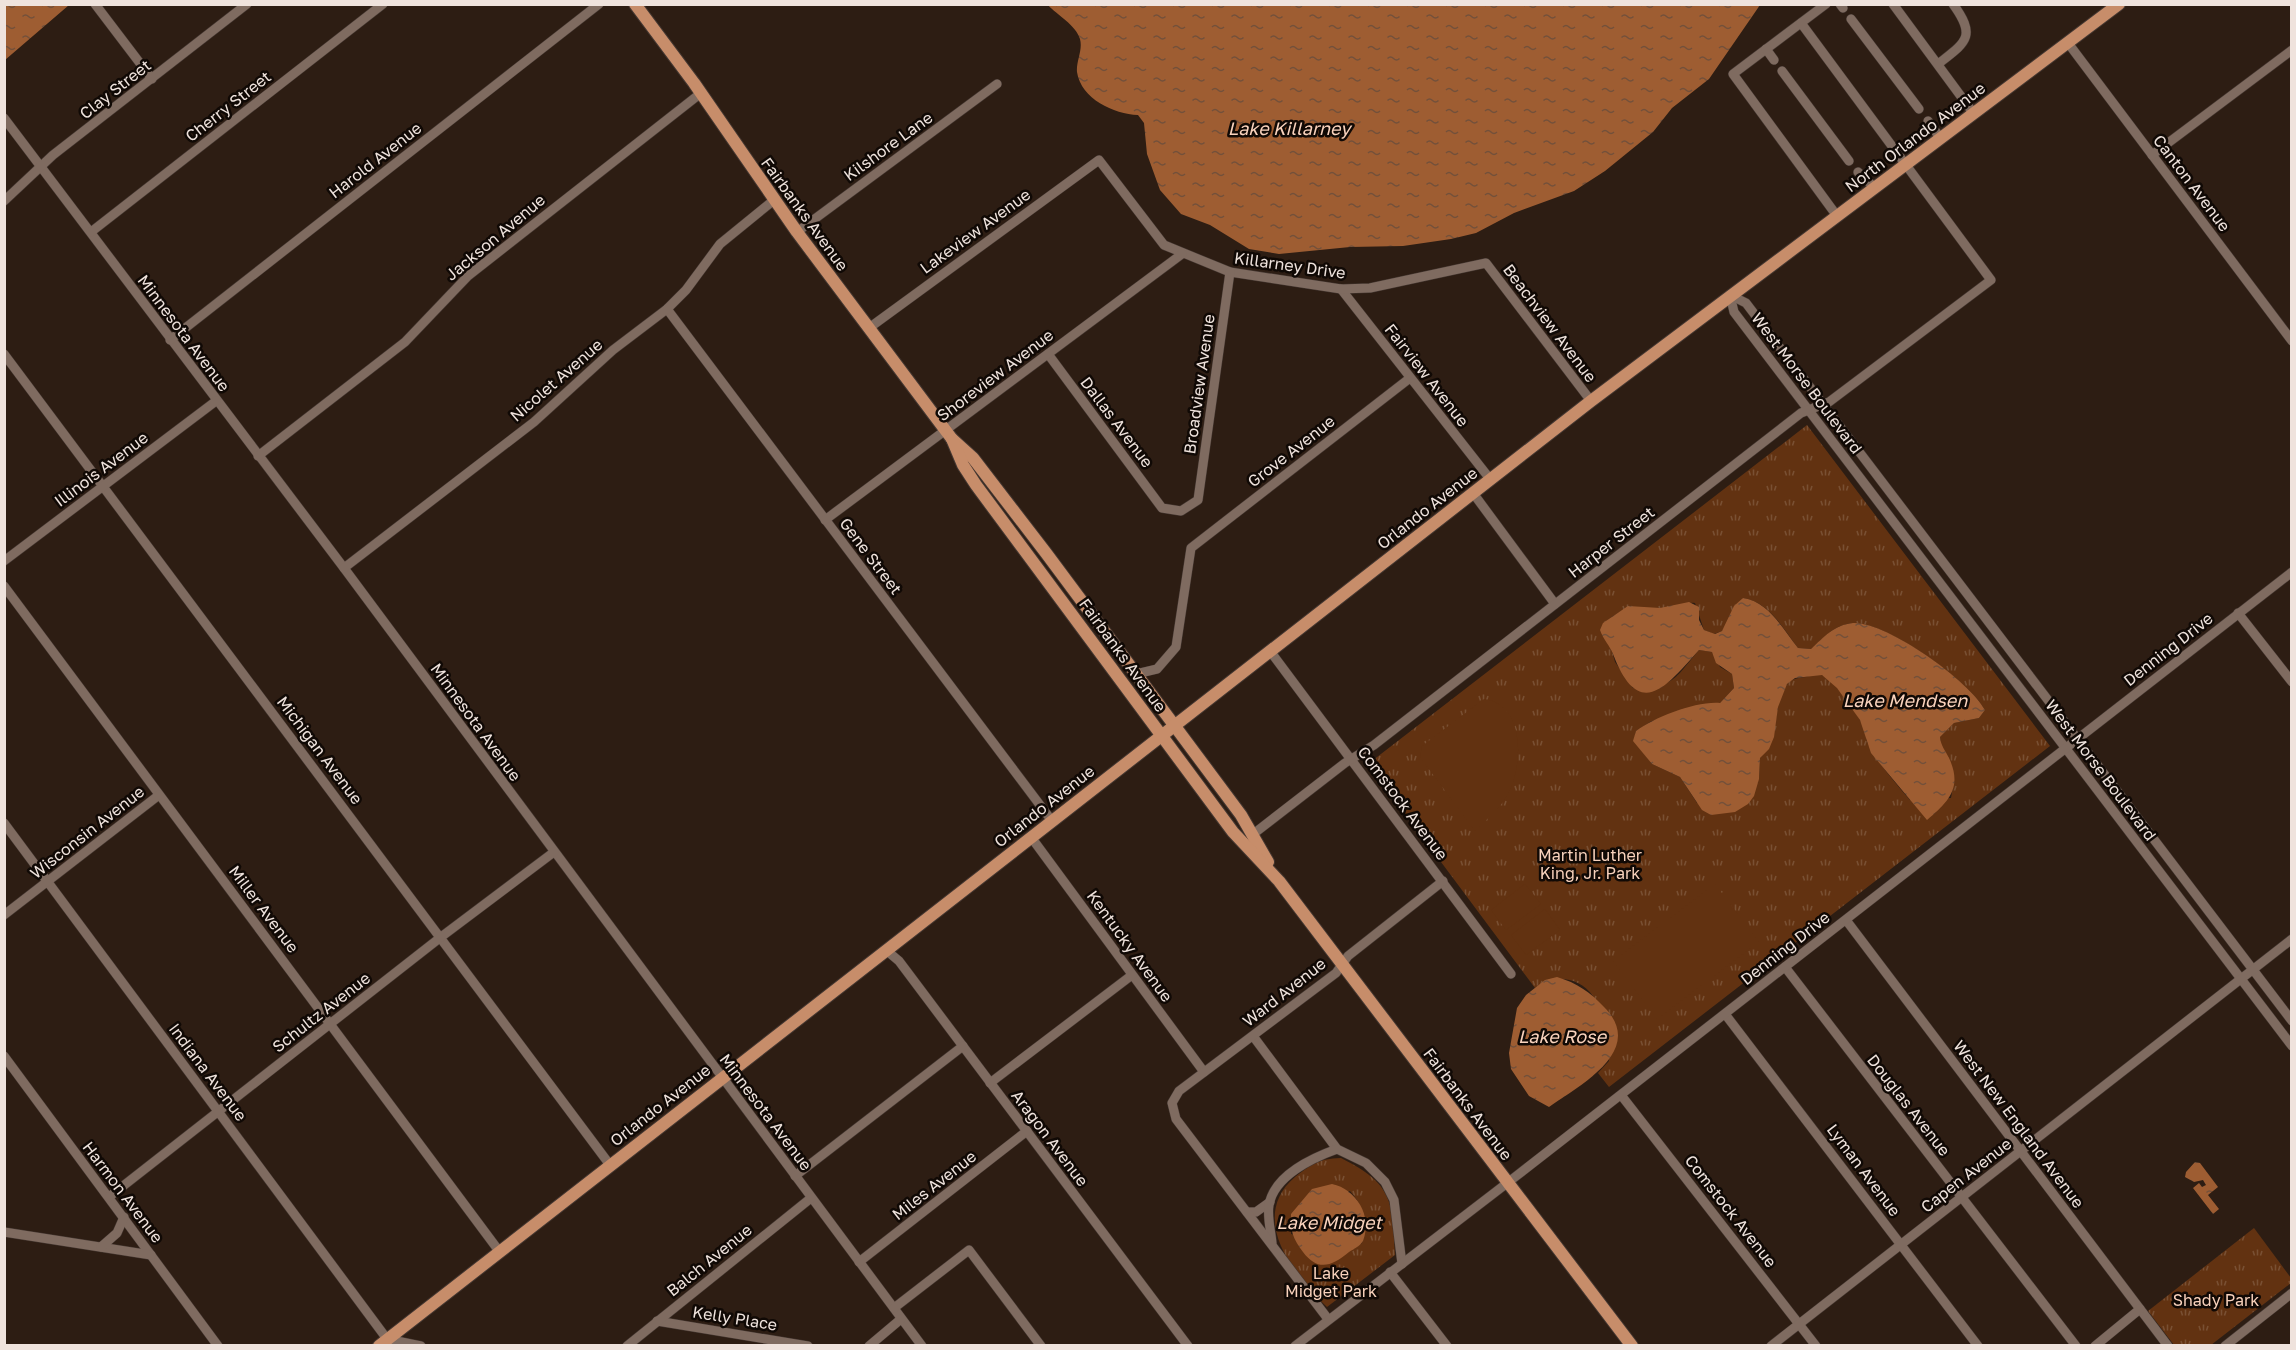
<svg xmlns="http://www.w3.org/2000/svg" width="2296" height="1350" font-family="'Golos Text',sans-serif">
	<style>
		.grass { fill: url(#grass-tufts); fill-rule: evenodd }
		.pitch { fill: #623211 }
		.water { fill: url(#water-ripples) }
		.lines { fill: none; stroke-linecap: round; stroke-linejoin: round }
		.minor-casing { stroke: #443731; stroke-width: 10 }
		.major-casing { stroke: #443731; stroke-width: 14 }
		.minor { stroke: #7f6b60; stroke-width: 9 }
		.major { stroke: #c78d6a; stroke-width: 12 }
		.labels { text-anchor: middle; stroke-width: 5; stroke-linejoin: round; paint-order: stroke }
		.street-label { font-size: 16px; fill: #efe3dd; stroke: #100905 }
		.park-label { font-size: 16px; fill: #f9d2bc; stroke: #100905 }
		.water-label { font-size: 18px; font-style: italic; fill: #fad3bd; stroke: #100905 }
	</style>
	<defs>
		<pattern id="grass-tufts" width="24" height="20" patternUnits="userSpaceOnUse" patternTransform="scale(1.5)"><rect width="24" height="20" fill="#623211"/><path d="M3 7l-1-3M5 7V3M7 7l1-3M15 17l-1-3M17 17v-4M19 17l1-3" fill="none" stroke="#795033"/></pattern>
		<pattern id="water-ripples" width="26" height="14" patternUnits="userSpaceOnUse" patternTransform="scale(1.5)"><rect width="26" height="14" fill="#9e5d32"/><path d="M2 4q2-2 4 0t4 0M15 11q2-2 4 0t4 0" fill="none" stroke="#73503a"/></pattern>
	</defs>
	<rect width="100%" height="100%" fill="#2d1d13"/>
	<g class="grass">
		<path d="M1807,425L2050,746L1609,1087L1598,1073L1609,1061C1606,1048 1599,1004 1593,996C1579,976 1552,974 1535,988L1368,764ZM1743,598C1769,602 1783,628 1798,648L1811,649C1824,638 1833,625 1853,623C1885,621 1970,681 1985,710L1979,718L1954,723L1940,737C1943,763 1958,765 1951,798L1910,800C1895,783 1879,764 1868,744C1866,740 1866,735 1865,731C1861,717 1833,676 1819,674C1815,674 1810,676 1806,677C1798,678 1791,678 1786,686C1770,710 1783,734 1760,758L1759,779L1697,803L1680,777L1652,764L1634,741L1636,731L1650,722L1678,711L1720,703L1734,688L1732,674L1720,667L1712,652L1699,650C1673,681 1675,686 1633,688L1615,662L1604,623C1638,597 1632,612 1667,608C1677,607 1685,602 1695,603L1704,630L1714,634L1722,631Z"/>
		<path d="M1341,1158C1392,1184 1393,1199 1395,1255L1327,1307C1293,1275 1248,1217 1295,1177C1313,1163 1318,1159 1341,1158ZM1350,1191C1364,1207 1368,1222 1362,1243L1354,1249L1291,1234V1214Z"/>
		<path d="M2254,1228L2291,1278V1283L2211,1345H2174L2148,1311Z"/>
	</g>
	<g class="pitch">
		<path d="M1484,699C1525,704 1523,764 1509,792C1501,808 1487,819 1475,831L1420,757L1422,746Z"/>
		<path d="M1525,884L1541,904L1506,930L1491,910Z"/>
		<path d="M1715,884L1759,942L1657,1019L1613,961Z"/>
		<path d="M1545,909L1560,930L1526,955L1511,935Z"/>
	</g>
	<g class="water">
		<path d="M6,5V4L69,5L5,60Z"/>
		<path d="M1048,5H1760L1709,79L1672,108L1653,132L1605,171L1574,191L1514,213L1476,233L1451,239L1403,246L1350,247L1279,254L1249,249L1210,225L1181,214L1160,190L1147,154L1144,123L1138,115C1114,114 1081,99 1077,72C1076,61 1083,50 1080,39C1076,25 1057,15 1048,5Z"/>
		<path d="M1743,598C1769,602 1782,628 1798,648L1811,649C1824,637 1834,625 1853,623C1886,621 1970,681 1985,710L1979,718L1954,723L1940,737C1941,746 1945,750 1949,758C1963,788 1948,802 1927,820L1871,753L1860,720L1837,688L1822,675L1795,678L1787,684L1778,707L1774,737L1769,749L1760,758L1759,779L1754,796L1748,804L1735,812L1711,815L1702,810L1680,777L1652,764L1633,741L1636,731C1655,717 1696,701 1720,703L1734,688L1732,674L1716,663L1712,652L1699,650C1666,687 1639,722 1613,654C1610,646 1603,639 1600,630L1603,623L1628,606L1660,608L1689,602L1699,607V620L1704,630L1715,634L1722,631L1734,606Z"/>
		<path d="M1557,977C1577,983 1590,992 1604,1007C1647,1050 1580,1085 1549,1107L1529,1096L1511,1069L1509,1053L1517,1008L1526,995L1545,980Z"/>
		<path d="M2195,1162L2200,1163L2218,1187L2208,1195L2219,1209L2213,1214L2193,1188L2199,1183L2202,1187L2206,1185L2203,1180L2194,1182L2185,1177L2186,1172Z"/>
		<path d="M1332,1184C1356,1189 1373,1216 1363,1241C1360,1246 1354,1249 1349,1252C1332,1266 1318,1272 1303,1252C1293,1239 1290,1230 1291,1214L1312,1189Z"/>
	</g>
	<g class="lines">
		<defs>
			<g id="minor">
				<path d="M95,4L152,79"/>
				<path d="M1826,4L1733,74L1837,216"/>
				<path d="M1840,4L1843,8"/>
				<path d="M1893,4L1974,114"/>
				<path d="M1851,19L1919,109"/>
				<path d="M2068,43L2292,341"/>
				<path d="M1766,49L1774,60"/>
				<path d="M1938,64C1966,42 1977,37 1953,4"/>
				<path d="M1782,71L1849,161"/>
				<path d="M4,118L344,568L922,1346"/>
				<path d="M1928,121L1941,139"/>
				<path d="M2152,155L2292,50"/>
				<path d="M1858,172L1875,188"/>
				<path d="M4,201L53,155L247,4"/>
				<path d="M91,232L383,4"/>
				<path d="M797,232L997,84"/>
				<path d="M1341,289L1490,479"/>
				<path d="M1730,295L1734,312L2292,1046"/>
				<path d="M1730,295L1746,303L2292,1021"/>
				<path d="M667,309L1052,821"/>
				<path d="M869,328L1099,160L1164,245L1230,272L1341,289L1370,288L1486,263L1591,401"/>
				<path d="M170,340L599,4"/>
				<path d="M4,354L610,1165"/>
				<path d="M1048,354L1162,508L1181,511L1198,500L1230,272"/>
				<path d="M258,456L405,342L468,276L701,93"/>
				<path d="M1473,493L1555,604"/>
				<path d="M825,520L1182,254"/>
				<path d="M4,561L216,401"/>
				<path d="M344,568L534,422L613,350L667,309L686,290L720,244L774,200"/>
				<path d="M4,586L499,1251"/>
				<path d="M2238,613L2292,682"/>
				<path d="M1270,651L1511,974"/>
				<path d="M1136,674L1157,669L1176,647L1191,548L1410,378"/>
				<path d="M4,823L387,1339L421,1346"/>
				<path d="M1252,835L1345,763L1374,745L1801,413L1829,402L1991,280L1801,23"/>
				<path d="M1031,837L1204,1072"/>
				<path d="M4,915L159,795"/>
				<path d="M1846,920L2168,1346"/>
				<path d="M886,950L899,961L1188,1346"/>
				<path d="M1785,967L2076,1346"/>
				<path d="M1725,1014L1978,1346"/>
				<path d="M1253,1036L1337,1149L1366,1163L1385,1182L1394,1200L1402,1264"/>
				<path d="M4,1056L218,1346"/>
				<path d="M990,1083L1132,975"/>
				<path d="M1621,1095L1816,1346"/>
				<path d="M795,1176L963,1046"/>
				<path d="M109,1197L441,937L554,852"/>
				<path d="M1247,1212H1256L1270,1202"/>
				<path d="M4,1232L151,1255"/>
				<path d="M1272,1243C1271,1231 1267,1218 1269,1205C1274,1176 1312,1158 1337,1149"/>
				<path d="M101,1247L117,1233L124,1217"/>
				<path d="M859,1262L1027,1131"/>
				<path d="M1390,1272L1447,1346"/>
				<path d="M894,1308L969,1250L1041,1346"/>
				<path d="M1328,1319L1176,1119L1172,1103L1179,1091L1336,973L1348,956L1443,881"/>
				<path d="M657,1321L808,1346"/>
				<path d="M627,1346L811,1198"/>
				<path d="M869,1346L901,1319"/>
				<path d="M1295,1346L1515,1177L2292,572"/>
				<path d="M1771,1346L2292,939"/>
				<path d="M2095,1346L2140,1309"/>
				<path d="M2225,1346L2292,1293"/>
			</g>
			<g id="major">
				<path d="M635,4L694,83L797,232L952,439L973,458L1046,553L1241,815L1268,862"/>
				<path d="M952,439L963,465L976,485L1233,832L1279,881L1632,1346"/>
				<path d="M379,1346L1591,401L2119,4"/>
			</g>
		</defs>
		<use href="#minor" class="minor-casing"/>
		<use href="#major" class="major-casing"/>
		<use href="#minor" class="minor"/>
		<use href="#major" class="major"/>
	</g>
	<g class="labels">
		<g class="street-label">
			<text transform="translate(115 89) rotate(-38)" y="6">Clay Street</text>
			<text transform="translate(228 106) rotate(-38)" y="6">Cherry Street</text>
			<text transform="translate(1915 137) rotate(-37)" y="6">North Orlando Avenue</text>
			<text transform="translate(888 146) rotate(-36)" y="6">Kilshore Lane</text>
			<text transform="translate(375 160) rotate(-38)" y="6">Harold Avenue</text>
			<text transform="translate(2192 183) rotate(53)" y="6">Canton Avenue</text>
			<text transform="translate(805 214) rotate(54)" y="6">Fairbanks Avenue</text>
			<text transform="translate(975 231) rotate(-36)" y="6">Lakeview Avenue</text>
			<text transform="translate(495 237) rotate(-40)" y="6">Jackson Avenue</text>
			<text transform="translate(1290 265) rotate(8)" y="6">Killarney Drive</text>
			<text transform="translate(1550 323) rotate(53)" y="6">Beachview Avenue</text>
			<text transform="translate(184 333) rotate(53)" y="6">Minnesota Avenue</text>
			<text transform="translate(995 375) rotate(-37)" y="6">Shoreview Avenue</text>
			<text transform="translate(1427 375) rotate(52)" y="6">Fairview Avenue</text>
			<text transform="translate(556 380) rotate(-41)" y="6">Nicolet Avenue</text>
			<text transform="translate(1807 383) rotate(53)" y="6">West Morse Boulevard</text>
			<text transform="translate(1199 384) rotate(-82)" y="6">Broadview Avenue</text>
			<text transform="translate(1117 422) rotate(53)" y="6">Dallas Avenue</text>
			<text transform="translate(1291 451) rotate(-38)" y="6">Grove Avenue</text>
			<text transform="translate(101 469) rotate(-37)" y="6">Illinois Avenue</text>
			<text transform="translate(1427 508) rotate(-38)" y="6">Orlando Avenue</text>
			<text transform="translate(1611 542) rotate(-38)" y="6">Harper Street</text>
			<text transform="translate(871 556) rotate(53)" y="6">Gene Street</text>
			<text transform="translate(2168 649) rotate(-38)" y="6">Denning Drive</text>
			<text transform="translate(1123 655) rotate(54)" y="6">Fairbanks Avenue</text>
			<text transform="translate(476 722) rotate(54)" y="6">Minnesota Avenue</text>
			<text transform="translate(320 750) rotate(53)" y="6">Michigan Avenue</text>
			<text transform="translate(2101 770) rotate(53)" y="6">West Morse Boulevard</text>
			<text transform="translate(1403 803) rotate(53)" y="6">Comstock Avenue</text>
			<text transform="translate(1044 806) rotate(-38)" y="6">Orlando Avenue</text>
			<text transform="translate(87 832) rotate(-38)" y="6">Wisconsin Avenue</text>
			<text transform="translate(264 909) rotate(53)" y="6">Miller Avenue</text>
			<text transform="translate(1130 946) rotate(54)" y="6">Kentucky Avenue</text>
			<text transform="translate(1785 948) rotate(-38)" y="6">Denning Drive</text>
			<text transform="translate(1284 992) rotate(-38)" y="6">Ward Avenue</text>
			<text transform="translate(321 1012) rotate(-38)" y="6">Schultz Avenue</text>
			<text transform="translate(208 1072) rotate(53)" y="6">Indiana Avenue</text>
			<text transform="translate(1468 1104) rotate(53)" y="6">Fairbanks Avenue</text>
			<text transform="translate(660 1105) rotate(-38)" y="6">Orlando Avenue</text>
			<text transform="translate(1909 1105) rotate(52)" y="6">Douglas Avenue</text>
			<text transform="translate(766 1112) rotate(53)" y="6">Minnesota Avenue</text>
			<text transform="translate(2019 1124) rotate(53)" y="6">West New England Avenue</text>
			<text transform="translate(1050 1138) rotate(53)" y="6">Aragon Avenue</text>
			<text transform="translate(1864 1170) rotate(53)" y="6">Lyman Avenue</text>
			<text transform="translate(1966 1175) rotate(-38)" y="6">Capen Avenue</text>
			<text transform="translate(934 1185) rotate(-38)" y="6">Miles Avenue</text>
			<text transform="translate(123 1192) rotate(53)" y="6">Harmon Avenue</text>
			<text transform="translate(1731 1211) rotate(52)" y="6">Comstock Avenue</text>
			<text transform="translate(709 1260) rotate(-39)" y="6">Balch Avenue</text>
			<text transform="translate(735 1318) rotate(9)" y="6">Kelly Place</text>
		</g>
		<g class="park-label">
			<text x="1590" y="861">Martin Luther<tspan x="1590" dy="18">King, Jr. Park</tspan></text>
			<text x="1331" y="1279">Lake<tspan x="1331" dy="18">Midget Park</tspan></text>
			<text x="2216" y="1306">Shady Park</text>
		</g>
		<g class="water-label">
			<text x="1289" y="135">Lake Killarney</text>
			<text x="1905" y="707">Lake Mendsen</text>
			<text x="1562" y="1043">Lake Rose</text>
			<text x="1329" y="1229">Lake Midget</text>
		</g>
	</g>
	<rect width="2296" height="1350" fill="none" stroke="#efe3dd" stroke-width="12"/>
</svg>
